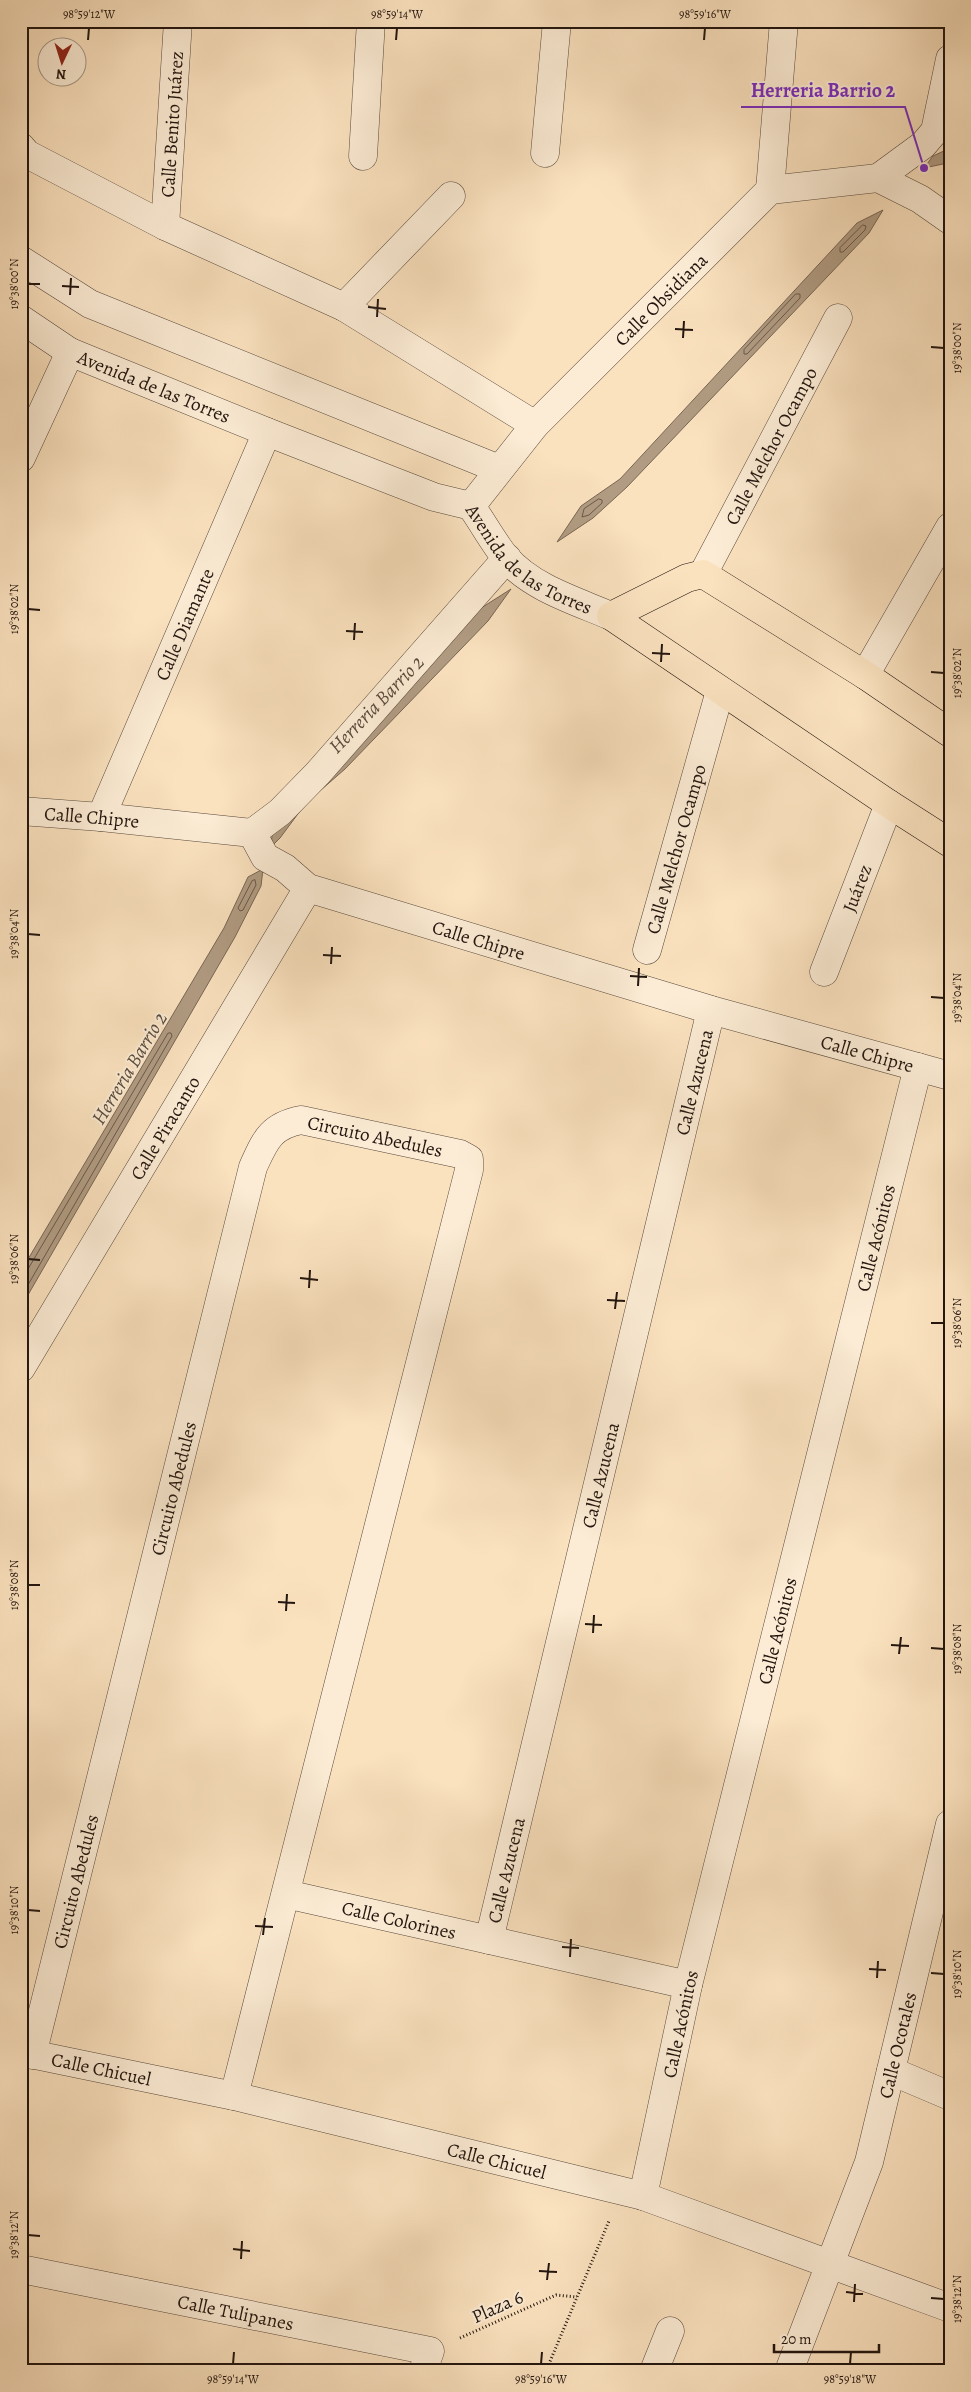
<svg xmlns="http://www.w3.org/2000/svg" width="971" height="2392" font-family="Alegreya,serif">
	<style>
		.water { fill: #b19c83; stroke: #786655 }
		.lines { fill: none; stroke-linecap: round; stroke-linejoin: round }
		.shore { stroke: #6a5849; stroke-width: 1 }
		.minor-casing { stroke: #58483b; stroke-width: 29 }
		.major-casing { stroke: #22150f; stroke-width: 29 }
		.path { stroke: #22150f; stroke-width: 3; stroke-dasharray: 1 2.5; stroke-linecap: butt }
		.minor { stroke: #fcecd5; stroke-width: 28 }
		.major { stroke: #fbe2bf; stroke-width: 28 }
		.ticks { fill: none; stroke: #22150f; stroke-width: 2 }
		.labels { text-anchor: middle; stroke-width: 4; stroke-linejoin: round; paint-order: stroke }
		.street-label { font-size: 19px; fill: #22150f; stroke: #fcecd5 }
		.water-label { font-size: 20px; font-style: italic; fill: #5b4b3d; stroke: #fcecd5 }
		.leader { fill: none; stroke: #7b2cbf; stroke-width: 2 }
		.callout-dot { fill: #7b2cbf; stroke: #fcecd5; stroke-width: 2 }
		.callout-label { font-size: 20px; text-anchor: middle; font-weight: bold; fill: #7b2cbf; stroke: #fcecd5; stroke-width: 4; stroke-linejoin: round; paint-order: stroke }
		.neatline { fill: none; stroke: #22150f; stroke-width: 2 }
		.ticks-label { font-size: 12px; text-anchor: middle; fill: #22150f }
	</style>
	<rect width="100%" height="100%" fill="#fbe2bf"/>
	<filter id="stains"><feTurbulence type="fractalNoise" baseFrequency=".004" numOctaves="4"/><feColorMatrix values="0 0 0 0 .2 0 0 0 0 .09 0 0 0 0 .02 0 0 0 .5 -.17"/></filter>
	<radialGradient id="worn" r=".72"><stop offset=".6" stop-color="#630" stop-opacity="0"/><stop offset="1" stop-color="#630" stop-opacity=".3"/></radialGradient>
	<g class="water">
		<path d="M950,139V160L943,164L924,168L933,156L946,150Z"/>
		<path d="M883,210L869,233L627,487L593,518L557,542L581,506L620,479L857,223Z"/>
		<path d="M511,589L488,621L345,769L306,803L280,838L271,847L272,836L280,820L478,610Z"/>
		<path d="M263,869L261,886L235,937L21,1307V1271L224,928L248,877Z"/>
	</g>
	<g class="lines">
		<g class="shore">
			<path d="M863,225L866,226L865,230L843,252H840V248Z"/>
			<path d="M796,294H800V298L747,354H744V350Z"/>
			<path d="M599,499L602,500V503L589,515L582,517L584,509Z"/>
			<path d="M255,880L256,885L243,910L240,911L238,908L252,881Z"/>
			<path d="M21,1272L28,1269L168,1033H171L172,1036L21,1297"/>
		</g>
		<defs>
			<g id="minor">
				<path d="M21,147L27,154L165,226L344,307L535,425"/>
				<path d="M545,153L557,21"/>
				<path d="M363,156L371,21"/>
				<path d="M878,178L923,145L935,131L950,59"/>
				<path d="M770,190L784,21"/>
				<path id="s1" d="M165,226L178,21"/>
				<path d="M21,260L90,304L499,469"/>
				<path d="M344,307L451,196"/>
				<path id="s2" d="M21,319L70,352L267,432L434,497L471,506C483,523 493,542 506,558C532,588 576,601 611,616"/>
				<path d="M21,458L70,352"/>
				<path id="s3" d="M471,506L535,425L770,190L878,178L920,199L950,220"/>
				<path id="s4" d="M703,574L838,318"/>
				<path d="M865,675L950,527"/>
				<path id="s5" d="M21,811L101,817L252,833L265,857L285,868L308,888L711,1010L950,1076"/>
				<path id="s6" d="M101,817L267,432"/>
				<path d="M252,833L280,812L318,773L507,558"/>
				<path id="s7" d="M647,950L720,691"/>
				<path id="s8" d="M824,972L889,804"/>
				<path id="s9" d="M21,1368L308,888"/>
				<path id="s10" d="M286,1894L688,1985"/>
				<path id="s11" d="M489,1940L711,1010"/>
				<path id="s12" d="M21,2052L234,2096L643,2196L950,2308"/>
				<path id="s13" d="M32,2055L253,1167C265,1141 270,1126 301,1120L460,1154L469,1159V1170L234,2096"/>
				<path d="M891,2071L950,2096"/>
				<path id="s14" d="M643,2196L688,1985L918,1067"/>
				<path id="s15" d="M21,2269L430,2351L423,2371"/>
				<path d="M654,2371L670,2331"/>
				<path id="s16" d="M789,2371L869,2162L950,1824"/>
			</g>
			<path id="major" d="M950,733L865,675L703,574L687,578L611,616L889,804L950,843"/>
		</defs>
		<use href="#minor" class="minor-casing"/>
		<use href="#major" class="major-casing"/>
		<g class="path">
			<path d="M460,2338L556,2295L577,2297"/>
			<path d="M546,2371L609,2221"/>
		</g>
		<use href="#minor" class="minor"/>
		<use href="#major" class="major"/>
	</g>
	<path class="ticks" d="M88,40L89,28M396,40L397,28M704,40L705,28M28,284H40M62,286L79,287M70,295L71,278M368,307L386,309M377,317L378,299M675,329L693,330M683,338L684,321M931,347L944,348M28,609L40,610M346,631L363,632M354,640L355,623M652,653L670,654M661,662L662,644M931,672L944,673M28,934L40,935M323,955L341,956M331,964L332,947M630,976L647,977M638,986L639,968M931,997L944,998M28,1259L40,1260M300,1278L318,1280M309,1288L310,1270M607,1300L625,1301M615,1309L617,1292M931,1323H944M28,1585H40M278,1602L295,1603M286,1611L287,1594M585,1624L602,1625M593,1633L594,1615M891,1645L909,1646M931,1648L944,1649M899,1654L901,1637M28,1910L40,1911M255,1926L273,1927M263,1935L265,1918M562,1947L579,1948M570,1957L571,1939M869,1969L886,1970M931,1973L944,1974M877,1978L878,1961M28,2235L40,2236M233,2249L250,2251M241,2259L242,2241M539,2271L557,2272M547,2280L549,2263M846,2292L863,2294M931,2298L944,2299M854,2302L855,2284M233,2364L234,2352M541,2364L542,2352M850,2364L851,2352"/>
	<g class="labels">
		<g class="street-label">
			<text dy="7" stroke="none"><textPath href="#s1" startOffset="102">Calle Benito Juárez</textPath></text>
			<text dy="7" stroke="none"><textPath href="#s3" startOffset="281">Calle Obsidiana</textPath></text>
			<text dy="7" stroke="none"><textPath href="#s2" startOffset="150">Avenida de las Torres</textPath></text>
			<text dy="7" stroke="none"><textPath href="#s4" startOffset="145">Calle Melchor Ocampo</textPath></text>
			<text dy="7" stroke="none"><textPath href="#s2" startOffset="570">Avenida de las Torres</textPath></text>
			<text dy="7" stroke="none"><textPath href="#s6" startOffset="210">Calle Diamante</textPath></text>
			<text dy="7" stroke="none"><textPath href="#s5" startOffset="71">Calle Chipre</textPath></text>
			<text dy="7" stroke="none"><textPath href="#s7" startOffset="105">Calle Melchor Ocampo</textPath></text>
			<text dy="7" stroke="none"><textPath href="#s8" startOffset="90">Juárez</textPath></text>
			<text dy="7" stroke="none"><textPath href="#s5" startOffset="491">Calle Chipre</textPath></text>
			<text dy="7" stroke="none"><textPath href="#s5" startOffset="896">Calle Chipre</textPath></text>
			<text dy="7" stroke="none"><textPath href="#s11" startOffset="882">Calle Azucena</textPath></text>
			<text dy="7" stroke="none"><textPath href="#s9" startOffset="280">Calle Piracanto</textPath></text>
			<text dy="7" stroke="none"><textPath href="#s13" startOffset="1062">Circuito Abedules</textPath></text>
			<text dy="7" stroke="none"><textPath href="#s14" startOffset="986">Calle Acónitos</textPath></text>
			<text dy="7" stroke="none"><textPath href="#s11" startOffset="478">Calle Azucena</textPath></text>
			<text dy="7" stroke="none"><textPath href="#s13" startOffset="584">Circuito Abedules</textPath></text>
			<text dy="7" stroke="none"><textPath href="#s14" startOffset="581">Calle Acónitos</textPath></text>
			<text dy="7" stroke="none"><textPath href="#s11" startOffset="72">Calle Azucena</textPath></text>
			<text dy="7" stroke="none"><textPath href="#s13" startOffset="179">Circuito Abedules</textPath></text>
			<text dy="7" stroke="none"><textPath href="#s10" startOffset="116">Calle Colorines</textPath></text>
			<text dy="7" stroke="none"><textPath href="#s14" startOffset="176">Calle Acónitos</textPath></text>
			<text dy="7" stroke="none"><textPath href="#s16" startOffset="344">Calle Ocotales</textPath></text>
			<text dy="7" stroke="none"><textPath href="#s12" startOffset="82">Calle Chicuel</textPath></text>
			<text dy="7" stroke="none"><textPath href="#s12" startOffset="488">Calle Chicuel</textPath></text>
			<text transform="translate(497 2306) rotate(-24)" y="7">Plaza 6</text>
			<text dy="7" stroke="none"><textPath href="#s15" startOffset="219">Calle Tulipanes</textPath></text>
		</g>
		<g class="water-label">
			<text transform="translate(376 704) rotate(-46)" y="7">Herreria Barrio 2</text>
			<text transform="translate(129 1068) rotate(-59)" y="7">Herreria Barrio 2</text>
		</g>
	</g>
	<path class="leader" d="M924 168L905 107H741"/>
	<circle class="callout-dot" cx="924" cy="168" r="5"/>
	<g class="callout-label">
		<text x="823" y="97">Herreria Barrio 2</text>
	</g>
	<rect width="971" height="2392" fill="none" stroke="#fbe2bf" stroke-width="55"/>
	<g transform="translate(62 62) rotate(184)"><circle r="24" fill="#fcecd5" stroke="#a59686"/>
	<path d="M0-4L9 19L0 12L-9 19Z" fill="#8f2418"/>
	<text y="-8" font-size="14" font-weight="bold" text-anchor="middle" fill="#22150f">N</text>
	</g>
	<path d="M774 2344v8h105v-8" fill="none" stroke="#22150f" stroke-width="2.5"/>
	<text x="781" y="2344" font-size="15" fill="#22150f" stroke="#fcecd5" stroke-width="4" paint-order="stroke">20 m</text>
	<rect x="28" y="28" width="916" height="2336" class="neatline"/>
	<g class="ticks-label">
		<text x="89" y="18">98°59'12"W</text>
		<text x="397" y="18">98°59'14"W</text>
		<text x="705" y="18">98°59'16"W</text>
		<text transform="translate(14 284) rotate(-90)" y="4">19°38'00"N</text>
		<text transform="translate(957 348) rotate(-90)" y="4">19°38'00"N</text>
		<text transform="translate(14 609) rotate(-90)" y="4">19°38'02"N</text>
		<text transform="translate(957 673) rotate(-90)" y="4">19°38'02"N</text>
		<text transform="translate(14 934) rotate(-90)" y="4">19°38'04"N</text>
		<text transform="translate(957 998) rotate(-90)" y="4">19°38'04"N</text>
		<text transform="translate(14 1259) rotate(-90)" y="4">19°38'06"N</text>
		<text transform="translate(957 1323) rotate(-90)" y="4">19°38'06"N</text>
		<text transform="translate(14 1585) rotate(-90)" y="4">19°38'08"N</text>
		<text transform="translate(957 1649) rotate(-90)" y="4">19°38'08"N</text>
		<text transform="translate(14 1910) rotate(-90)" y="4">19°38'10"N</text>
		<text transform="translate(957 1974) rotate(-90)" y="4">19°38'10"N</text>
		<text transform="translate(14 2235) rotate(-90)" y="4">19°38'12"N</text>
		<text transform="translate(957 2299) rotate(-90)" y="4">19°38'12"N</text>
		<text x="233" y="2383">98°59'14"W</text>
		<text x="541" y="2383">98°59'16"W</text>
		<text x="850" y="2383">98°59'18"W</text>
	</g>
	<rect width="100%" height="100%" filter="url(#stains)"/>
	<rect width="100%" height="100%" fill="url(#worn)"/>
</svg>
